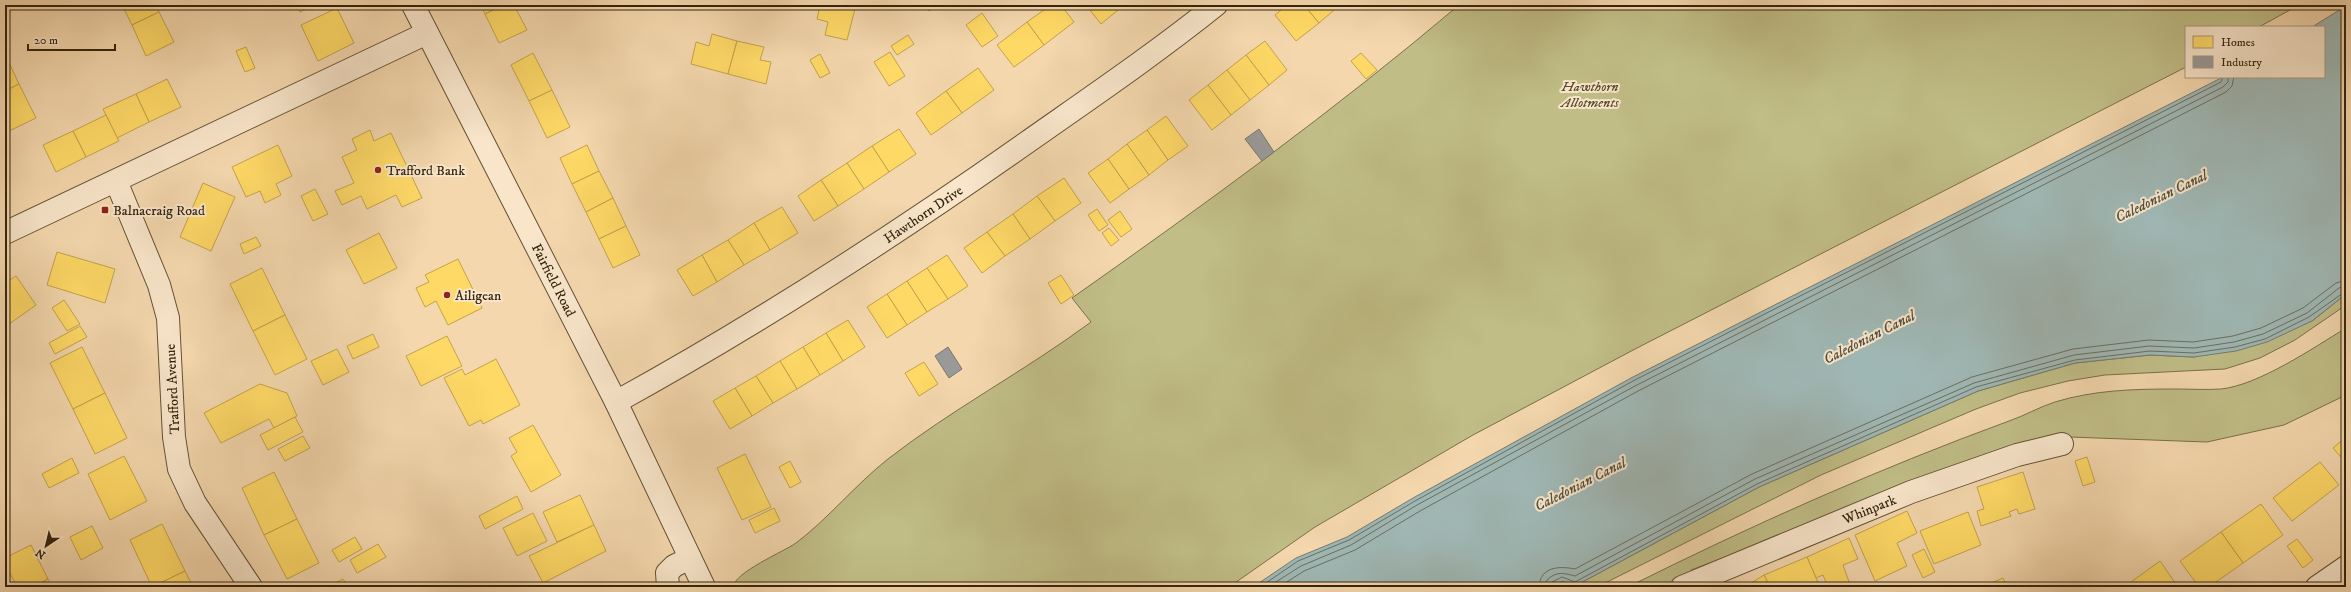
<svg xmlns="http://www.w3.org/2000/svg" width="2351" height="592" font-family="'IM FELL DW Pica',serif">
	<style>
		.green { fill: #c0bd86; stroke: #7a704a }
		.water { fill: #9fb7b4; stroke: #747c71 }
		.homes { fill: #ffd966; stroke: #c2a34b }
		.industry { fill: #999; stroke: #7b766f }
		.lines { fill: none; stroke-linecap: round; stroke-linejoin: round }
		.shore { stroke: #6a6e60; stroke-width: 1 }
		.minor-casing { stroke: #645135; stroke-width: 24 }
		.minor { stroke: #f8e5ca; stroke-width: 22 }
		.poi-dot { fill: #8f2418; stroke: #f8e5ca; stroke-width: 1.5 }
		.labels { text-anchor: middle; stroke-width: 4; stroke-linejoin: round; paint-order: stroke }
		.park-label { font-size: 14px; font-style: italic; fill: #574a2b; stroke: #f8e5ca }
		.poi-label { font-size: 14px; fill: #34240d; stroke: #f8e5ca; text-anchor: start }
		.street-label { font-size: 14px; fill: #34240d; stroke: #f8e5ca }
		.water-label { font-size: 15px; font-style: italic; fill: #54503f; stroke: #f8e5ca }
	</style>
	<rect width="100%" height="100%" fill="#f4d7ad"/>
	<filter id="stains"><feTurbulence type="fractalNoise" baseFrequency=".005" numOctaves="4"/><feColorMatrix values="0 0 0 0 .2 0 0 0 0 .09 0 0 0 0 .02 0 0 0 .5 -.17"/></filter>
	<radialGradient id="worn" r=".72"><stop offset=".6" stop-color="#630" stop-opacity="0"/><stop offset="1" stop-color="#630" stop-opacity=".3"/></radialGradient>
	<g class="green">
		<path d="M1459,5H2299L2259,27H2186V67L1637,348L1473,435L1315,527L1229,587H733C735,572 783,552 796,543C829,518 855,485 888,459C952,409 1025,371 1091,322L1072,298C1204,205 1335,110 1459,5Z"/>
		<path d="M2346,294V305L2295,340L2260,358L2225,369L2105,375L2068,381L2020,393L1976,409L1821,475L1597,587H1573L1759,487L1978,391L2075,363L2150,355L2194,357L2312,321Z"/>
		<path d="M2346,328V395L2284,425L2207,442L2069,437L2012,448L1691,570L1694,577L1673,587H1628C1752,525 1878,469 2009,421C2024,416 2039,407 2055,402C2094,390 2134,389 2174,389C2190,389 2206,390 2221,389C2259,385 2313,348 2346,328Z"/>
	</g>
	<path class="water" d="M2346,6V294L2312,321L2267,342L2236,351L2194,357L2150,355L2075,363L1978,391L1759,487L1573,587L1563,581L1551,587H1253L1296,558L1347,537L1413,498L1631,378L2223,77H2324V27H2312Z"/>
	<g class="homes">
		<path d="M122,5H156L159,12L132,25Z"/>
		<path d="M297,5H316L300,12Z"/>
		<path d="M481,5H504L485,14Z"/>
		<path d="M504,5H514L527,30L499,43L485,14Z"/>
		<path d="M820,5H856L847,40L825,35L828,22L817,19Z"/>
		<path d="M897,5H911L910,9Z"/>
		<path d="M925,5H938L929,11Z"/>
		<path d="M1051,5H1061L1074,22L1044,45L1027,22Z"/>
		<path d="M1086,5H1122L1123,6L1101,24Z"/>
		<path d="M1287,5H1304L1319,23L1296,41L1275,15Z"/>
		<path d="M1304,5H1340L1319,23Z"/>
		<path d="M337,8L354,43L318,61L301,25Z"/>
		<path d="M159,12L174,42L146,56L132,25Z"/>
		<path d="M982,13L998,36L982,47L966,25Z"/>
		<path d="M1027,22L1044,45L1014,67L997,45Z"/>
		<path d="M712,34L737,41L728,74L691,64L696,42L709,46Z"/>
		<path d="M908,35L914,44L897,55L891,46Z"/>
		<path d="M737,41L764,47L760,60L771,62L766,84L728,74Z"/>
		<path d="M1265,41L1287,70L1269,85L1246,55Z"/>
		<path d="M246,47L255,68L245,72L236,51Z"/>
		<path d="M890,52L905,76L889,86L874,62Z"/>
		<path d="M533,53L552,90L529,101L511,65Z"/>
		<path d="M1361,53L1377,70L1366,79L1351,61Z"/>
		<path d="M5,54L19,84L5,91Z"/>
		<path d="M820,54L830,73L820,78L810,60Z"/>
		<path d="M1246,55L1269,85L1250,100L1227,70Z"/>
		<path d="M978,68L994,90L962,113L946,91Z"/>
		<path d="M1227,70L1250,100L1231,115L1208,85Z"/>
		<path d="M167,79L181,107L149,122L136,94Z"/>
		<path d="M19,84L36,118L5,133V91Z"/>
		<path d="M1208,85L1231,115L1212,130L1189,100Z"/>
		<path d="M552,90L570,127L547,138L529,101Z"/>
		<path d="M946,91L962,113L931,135L916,113Z"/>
		<path d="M136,94L149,122L117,138L103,109Z"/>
		<path d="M106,115L119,141L86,157L73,131Z"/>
		<path d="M1166,116L1188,146L1168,160L1147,130Z"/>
		<path d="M899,129L916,154L889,172L872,146Z"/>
		<path d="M370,130L374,141L391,133L422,198L402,207L396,195L367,209L361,196L342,205L335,191L354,183L342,157L357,150L352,139Z"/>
		<path d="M1147,130L1168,160L1149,175L1127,144Z"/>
		<path d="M73,131L86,157L56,172L43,145Z"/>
		<path d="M1127,144L1149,175L1129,189L1108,159Z"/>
		<path d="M278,145L292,176L276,184L281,195L265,203L260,191L246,197L232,167Z"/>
		<path d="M587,145L599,171L572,184L560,158Z"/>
		<path d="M872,146L889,172L864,189L847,163Z"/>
		<path d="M1108,159L1129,189L1110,203L1088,173Z"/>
		<path d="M847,163L864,189L838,206L821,180Z"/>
		<path d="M599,171L613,198L586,212L572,184Z"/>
		<path d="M1064,178L1081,203L1055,221L1037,196Z"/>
		<path d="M821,180L838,206L814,221L798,196Z"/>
		<path d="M203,183L235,197L211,251L180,237Z"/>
		<path d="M315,189L328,214L313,221L301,196Z"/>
		<path d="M1037,196L1055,221L1030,239L1013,214Z"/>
		<path d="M613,198L626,226L599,239L586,212Z"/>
		<path d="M782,207L798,233L770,250L754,223Z"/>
		<path d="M1097,209L1108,225L1099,231L1088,215Z"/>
		<path d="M1120,211L1132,229L1121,237L1108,220Z"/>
		<path d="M1013,214L1030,239L1005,256L987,232Z"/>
		<path d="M754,223L770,250L744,265L728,240Z"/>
		<path d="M626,226L640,255L613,268L599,239Z"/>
		<path d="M1109,228L1119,240L1111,246L1102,233Z"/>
		<path d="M987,232L1005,256L982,273L964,248Z"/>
		<path d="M379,233L397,268L364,284L346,250Z"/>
		<path d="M256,237L261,246L244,254L240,244Z"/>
		<path d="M728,240L744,265L717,282L702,255Z"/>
		<path d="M57,252L115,269L105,303L47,285Z"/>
		<path d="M702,255L717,282L693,296L677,270Z"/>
		<path d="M947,255L968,286L948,299L927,268Z"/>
		<path d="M458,259L482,308L448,325L436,301L425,307L416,288L429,282L425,275Z"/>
		<path d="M262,268L285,315L253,331L230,284Z"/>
		<path d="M927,268L948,299L927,312L907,281Z"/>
		<path d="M1061,275L1074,295L1061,304L1048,283Z"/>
		<path d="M16,276L36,305L5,327V283Z"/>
		<path d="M907,281L927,312L907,325L887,294Z"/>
		<path d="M887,294L907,325L887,338L867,307Z"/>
		<path d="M64,300L80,324L67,331L52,308Z"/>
		<path d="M285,315L307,359L275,375L253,331Z"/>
		<path d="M848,320L865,347L843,361L826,333Z"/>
		<path d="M80,326L87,337L55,354L49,343Z"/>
		<path d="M826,333L843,361L820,375L803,347Z"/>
		<path d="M373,334L379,347L353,359L347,346Z"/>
		<path d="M447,336L462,366L421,386L406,356Z"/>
		<path d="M82,347L105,393L73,409L50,363Z"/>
		<path d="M803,347L820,375L797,389L780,361Z"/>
		<path d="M337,349L349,372L323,385L311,361Z"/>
		<path d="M496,359L520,405L483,424L481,420L469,426L444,378L462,369L465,375Z"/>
		<path d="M780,361L797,389L773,403L756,376Z"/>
		<path d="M924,362L938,384L919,396L905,373Z"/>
		<path d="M756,376L773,403L752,416L735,388Z"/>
		<path d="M260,384L287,393L297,416L274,428L269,419L221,443L204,413Z"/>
		<path d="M735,388L752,416L730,429L713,401Z"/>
		<path d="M105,393L127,438L95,454L73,409Z"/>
		<path d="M295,417L303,432L268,450L260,435Z"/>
		<path d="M533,425L561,475L531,492L511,456L517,452L509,438Z"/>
		<path d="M303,436L310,448L285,461L278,449Z"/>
		<path d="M2346,437V463L2333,448Z"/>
		<path d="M745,454L771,507L742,520L717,468Z"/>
		<path d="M124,456L147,501L110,520L88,474Z"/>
		<path d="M2087,457L2095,482L2083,486L2075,461Z"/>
		<path d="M72,458L79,473L49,488L42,474Z"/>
		<path d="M790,461L801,482L790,488L779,467Z"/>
		<path d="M2320,462L2339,485L2292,521L2273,498Z"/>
		<path d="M274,472L297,519L264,535L242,488Z"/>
		<path d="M2023,472L2035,509L2019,514L2017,509L2009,512L2011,516L1981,526L1977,511L1984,509L1977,487Z"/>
		<path d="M580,495L594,525L557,542L543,512Z"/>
		<path d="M517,496L523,509L485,529L479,516Z"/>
		<path d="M2261,504L2283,535L2243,563L2221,532Z"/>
		<path d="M774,508L780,521L755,533L749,520Z"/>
		<path d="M1907,511L1917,533L1897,543L1907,566L1875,581L1855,535Z"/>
		<path d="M1968,512L1981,545L1934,564L1920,531Z"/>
		<path d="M533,513L547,541L517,556L503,528Z"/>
		<path d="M297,519L319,563L287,579L264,535Z"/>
		<path d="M162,524L185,571L152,587L130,540Z"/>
		<path d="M594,525L606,551L543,583L529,556Z"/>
		<path d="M92,526L103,548L81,560L70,537Z"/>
		<path d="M2221,532L2243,563L2209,587H2199L2180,561Z"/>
		<path d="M355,537L362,549L339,562L332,550Z"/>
		<path d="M1849,538L1858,559L1843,565L1849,582L1836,587H1828L1823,575L1816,578L1807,557Z"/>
		<path d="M2297,539L2313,560L2303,568L2287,546Z"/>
		<path d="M378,544L386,557L357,573L350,560Z"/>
		<path d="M31,545L48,579L33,587H17L5,563V558Z"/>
		<path d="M1924,549L1935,572L1923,578L1912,555Z"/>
		<path d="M1807,557L1820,587H1770L1764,575Z"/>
		<path d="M2160,561L2178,587H2124Z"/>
		<path d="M185,571L193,587H152Z"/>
		<path d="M1764,575L1770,587H1745Z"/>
		<path d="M2003,578L2007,587H1990L1989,584Z"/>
		<path d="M48,579L52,587H33Z"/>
		<path d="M343,579L348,587H327Z"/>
	</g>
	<g class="industry">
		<path d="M1259,129L1274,152L1262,161L1245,139Z"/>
		<path d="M948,347L962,369L949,378L935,356Z"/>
	</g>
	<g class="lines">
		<g class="shore">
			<path d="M1260,587L1298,561L1349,540L1415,501L1633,381L2221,82L2223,77"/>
			<path d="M1268,587L1301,566L1351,545L1417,505L1635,386L2223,87L2228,82V77"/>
			<path d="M1279,587L1304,571L1355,550L1420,511L1638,391L2226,92L2232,86L2234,77"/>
			<path d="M1539,587C1540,566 1560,566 1575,569L1752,474L1972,377L2073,349L2149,340L2193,342L2233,336L2261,328L2303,308L2336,283L2346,280"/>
			<path d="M1545,587L1547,580C1556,571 1564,573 1575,576L1755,479L1974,383L2074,355L2149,346L2194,348L2234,342L2263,334L2307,313L2339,288L2346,286"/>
			<path d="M1550,587L1552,582L1562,577L1575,582L1757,484L1976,387L2075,360L2150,351L2194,353L2235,347L2265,339L2309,317L2346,291"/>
		</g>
		<defs>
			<g id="minor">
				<path d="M413,5L616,402L704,587"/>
				<path d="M116,181L159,285L168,318L174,437L179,469L195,503L251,587"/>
				<path d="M5,233L427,33"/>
				<path d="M616,402C758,324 894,236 1026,143C1090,98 1155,54 1216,5"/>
				<path d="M668,587L667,573L674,566L690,558"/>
				<path d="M1682,587L1911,492L2017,455L2062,444"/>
				<path d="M2317,587L2346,567"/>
			</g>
		</defs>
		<use href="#minor" class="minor-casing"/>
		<use href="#minor" class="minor"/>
	</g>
	<g class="poi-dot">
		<circle cx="378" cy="170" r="4"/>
		<rect x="101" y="206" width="8" height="8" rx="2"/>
		<circle cx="447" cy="295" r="4"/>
	</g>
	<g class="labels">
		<g class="park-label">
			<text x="1590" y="91">Hawthorn<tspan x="1590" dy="16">Allotments</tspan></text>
		</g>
		<g class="poi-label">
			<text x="386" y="175">Trafford Bank</text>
			<text x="113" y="215">Balnacraig Road</text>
			<text x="455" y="300">Ailigean</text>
		</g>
		<g class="street-label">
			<text transform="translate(923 214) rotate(-34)" y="5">Hawthorn Drive</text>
			<text transform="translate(554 280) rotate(63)" y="5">Fairfield Road</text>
			<text transform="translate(172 389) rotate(-93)" y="5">Trafford Avenue</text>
			<text transform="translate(1869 509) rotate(-22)" y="5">Whinpark</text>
		</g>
		<g class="water-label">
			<text transform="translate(2161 196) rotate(-26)" y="5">Caledonian Canal</text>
			<text transform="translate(1869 337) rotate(-27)" y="5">Caledonian Canal</text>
			<text transform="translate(1580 484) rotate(-27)" y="5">Caledonian Canal</text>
		</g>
	</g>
	<rect width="2351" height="592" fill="none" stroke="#f4d7ad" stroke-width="20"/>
	<rect x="6" y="6" width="2339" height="580" fill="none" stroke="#34240d" stroke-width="2"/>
	<rect x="10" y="10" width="2331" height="572" fill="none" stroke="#34240d"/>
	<rect x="2185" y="26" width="140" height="52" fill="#f8e5ca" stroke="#aa987e"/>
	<rect x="2193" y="36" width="20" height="12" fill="#ffd966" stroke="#aa987e"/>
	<text x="2221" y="46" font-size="12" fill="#34240d">Homes</text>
	<rect x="2193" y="56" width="20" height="12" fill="#999999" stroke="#aa987e"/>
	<text x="2221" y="66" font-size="12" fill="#34240d">Industry</text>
	<g transform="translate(46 546) rotate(215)" stroke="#f8e5ca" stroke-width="3" paint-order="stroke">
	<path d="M0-3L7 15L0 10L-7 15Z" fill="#34240d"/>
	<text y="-6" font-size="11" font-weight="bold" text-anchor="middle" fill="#34240d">N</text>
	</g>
	<path d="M28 44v6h87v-6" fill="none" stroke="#34240d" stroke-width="2"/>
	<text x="34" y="44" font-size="12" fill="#34240d" stroke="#f8e5ca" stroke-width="3" paint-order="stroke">20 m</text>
	<rect width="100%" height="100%" filter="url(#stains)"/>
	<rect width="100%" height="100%" fill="url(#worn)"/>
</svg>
